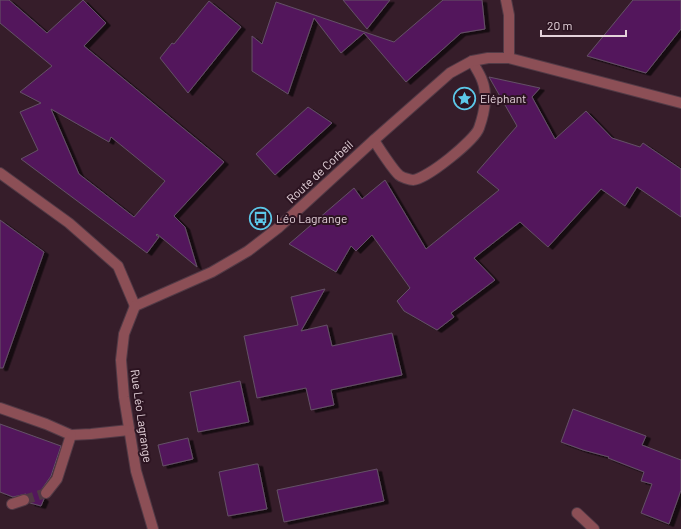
<svg xmlns="http://www.w3.org/2000/svg" width="681" height="529" font-family="Barlow,sans-serif">
	<style>
		.building { fill: #53195b; stroke: #645066; fill-rule: evenodd; filter: url(#shadow) }
		.lines { fill: none; stroke-linecap: round; stroke-linejoin: round }
		.minor-tunnel { stroke: #503844; stroke-width: 10; stroke-dasharray: 10 5; stroke-linecap: butt }
		.minor-casing { stroke: #523a46; stroke-width: 12 }
		.minor { stroke: #8c4f56; stroke-width: 10 }
		.labels { text-anchor: middle; stroke-width: 4; stroke-linejoin: round; paint-order: stroke }
		.poi-label { font-size: 12px; fill: #e4d2da; stroke: #2c1421; text-anchor: start }
		.street-label { font-size: 12px; fill: #e4d2da; stroke: #2c1421 }
	</style>
	<defs>
		<filter id="shadow"><feDropShadow dx="4.5" dy="2.5" stdDeviation="0" flood-color="#0009"/></filter>
	</defs>
	<rect width="100%" height="100%" fill="#361d2a"/>
	<g class="building">
		<path d="M0,0H9L47,33L83,0L106,23L84,46L224,162L174,216L185,227L197,267L157,234L156,235L159,237L147,253L21,159L38,150L20,112L41,103L20,92L52,66L0,23ZM51,109L109,142L111,137L165,181L134,217L79,174Z"/>
		<path d="M343,0H390L367,29Z"/>
		<path d="M443,0H482L485,29L461,33L406,82L364,33L341,53L314,18L288,94L252,71V36L262,44L276,2L394,42Z"/>
		<path d="M633,0H681V29L646,73L587,56Z"/>
		<path d="M209,1L241,27L188,93L160,58L172,43L174,44Z"/>
		<path d="M489,77L540,88L532,97L555,139L586,111L612,138L640,147L643,143L681,169V217L637,187L625,206L601,189L548,247L520,222L474,258L495,280L451,313L454,317L437,330L404,311L397,301L410,288L372,235L356,251L351,246L336,272L289,244L354,188L362,199L385,180L426,249L499,190L477,172L517,126Z"/>
		<path d="M308,107L332,123L275,175L256,154Z"/>
		<path d="M0,220L44,252L3,368H0Z"/>
		<path d="M325,289L301,331L327,325L332,346L392,333L402,375L331,390L334,405L311,410L306,388L257,398L244,336L298,325L291,297Z"/>
		<path d="M240,381L249,422L198,432L190,392Z"/>
		<path d="M573,409L646,436L642,445L681,460V490L669,524L641,513L652,484L641,481L644,472L608,458L609,457L583,450L561,442Z"/>
		<path d="M0,424L61,446L51,476L40,492V496L44,499L41,506L30,503V498L26,494L13,497L0,492Z"/>
		<path d="M188,438L193,459L163,466L158,445Z"/>
		<path d="M256,464H258L267,509L228,516L219,472Z"/>
		<path d="M377,469L384,501L284,522L277,490Z"/>
	</g>
	<g class="lines">
		<path class="minor-tunnel" d="M24,500L46,493"/>
		<defs>
			<g id="minor">
				<path d="M506,0L509,15V58"/>
				<path d="M374,140C378,147 394,171 399,175C401,177 410,180 413,180C427,179 475,140 479,128C484,114 488,95 482,80C480,74 475,67 472,61"/>
				<path d="M0,173L69,223L118,266L135,306"/>
				<path d="M135,306L212,272L248,251L278,228L374,140L450,73L472,61L488,58H509L681,103"/>
				<path d="M135,306L124,334L121,360L124,397L136,471L153,529"/>
				<path d="M0,408L46,424L71,435L91,434L129,430"/>
				<path d="M46,493L57,479L71,435"/>
				<path d="M12,504L24,500"/>
				<path d="M577,513L594,529"/>
			</g>
		</defs>
		<use href="#minor" class="minor-casing"/>
		<use href="#minor" class="minor"/>
	</g>
	<defs>
		<symbol id="sight-ring" viewBox="-11 -11 22 22"><circle r="9.5" fill="#2c1421" stroke="#5cc7e8" stroke-width="1.5"/><path d="M0-6L1.8-2.2L6-1.7L2.9 1.2L3.7 5.4L0 3.3L-3.7 5.4L-2.9 1.2L-6-1.7L-1.8-2.2Z" fill="#5cc7e8"/></symbol>
		<symbol id="bus-ring" viewBox="-11 -11 22 22"><circle r="9.5" fill="#2c1421" stroke="#5cc7e8" stroke-width="1.5"/><path d="M-5-6H5V4H4V6H2V4H-2V6H-4V4H-5ZM-3.5-4V0h7V-4ZM-3.5 1.2v1.5H-2V1.2ZM2 1.2v1.5H3.5V1.2Z" fill="#5cc7e8"/></symbol>
	</defs>
	<g fill-rule="evenodd">
		<use href="#sight-ring" x="452" y="86" width="25" height="25"/>
		<use href="#bus-ring" x="248" y="206" width="25" height="25"/>
	</g>
	<g class="labels">
		<g class="poi-label">
			<text x="480" y="103">Eléphant</text>
			<text x="276" y="223">Léo Lagrange</text>
		</g>
		<g class="street-label">
			<text transform="translate(320 172) rotate(-43)" y="4">Route de Corbeil</text>
			<text transform="translate(141 416) rotate(82)" y="4">Rue Léo Lagrange</text>
		</g>
	</g>
	<path d="M541 30v6h85v-6" fill="none" stroke="#e4d2da" stroke-width="2"/>
	<text x="547" y="30" font-size="12" fill="#e4d2da" stroke="#2c1421" stroke-width="3" paint-order="stroke">20 m</text>
</svg>
